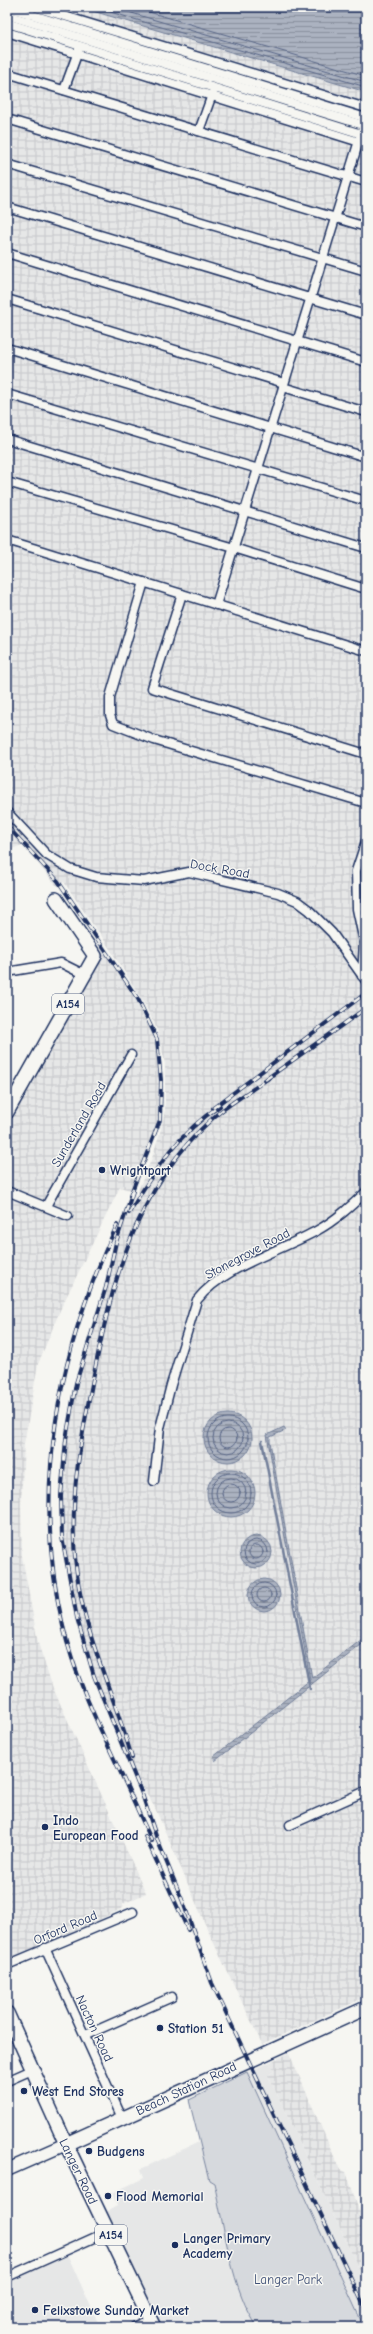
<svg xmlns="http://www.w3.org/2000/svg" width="373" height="2334" font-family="'Comic Neue',sans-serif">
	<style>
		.built { fill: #e6e7e7 }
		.industrial { fill: url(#industrial-grid) }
		.park { fill: #d6d9dd; stroke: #78849e }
		.water { fill: url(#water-rules); stroke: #717e99 }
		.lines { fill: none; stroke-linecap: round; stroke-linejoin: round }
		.shore { stroke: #556385; stroke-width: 1 }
		.stream { stroke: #717e99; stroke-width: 2.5 }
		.street-casing { stroke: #1b2f5e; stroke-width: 11 }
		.secondary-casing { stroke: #1b2f5e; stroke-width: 15 }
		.primary-casing { stroke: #1b2f5e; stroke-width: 16 }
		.street { stroke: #f6f6f2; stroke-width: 8 }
		.secondary { stroke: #f6f6f2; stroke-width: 12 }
		.primary { stroke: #f6f6f2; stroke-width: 13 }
		.rail-casing { stroke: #1b2f5e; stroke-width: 4 }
		.rail { stroke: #f6f6f2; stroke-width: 2.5; stroke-dasharray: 8; stroke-linecap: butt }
		.poi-dot { fill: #1b2f5e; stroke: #f6f6f2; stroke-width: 1.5 }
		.labels { text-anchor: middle; stroke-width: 3; stroke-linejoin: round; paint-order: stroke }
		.shield { fill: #f6f6f2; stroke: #5d6b8a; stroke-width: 1 }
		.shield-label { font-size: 12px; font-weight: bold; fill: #1b2f5e }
		.street-label { font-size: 13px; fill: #1b2f5e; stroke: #f6f6f2 }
		.poi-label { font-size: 13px; font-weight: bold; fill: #1b2f5e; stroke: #f6f6f2; text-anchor: start }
		.park-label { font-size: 13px; fill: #405177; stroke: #f6f6f2 }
	</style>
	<defs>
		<pattern id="industrial-grid" width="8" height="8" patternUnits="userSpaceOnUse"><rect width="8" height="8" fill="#e6e7e7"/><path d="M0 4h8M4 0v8" fill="none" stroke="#c5c6c9"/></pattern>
		<pattern id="water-rules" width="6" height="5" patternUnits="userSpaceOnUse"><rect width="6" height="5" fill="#abb2c0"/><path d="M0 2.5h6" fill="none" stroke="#8a919f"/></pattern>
	</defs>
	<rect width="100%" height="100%" fill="#f6f6f2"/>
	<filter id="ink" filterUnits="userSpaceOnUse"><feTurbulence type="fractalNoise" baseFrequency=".025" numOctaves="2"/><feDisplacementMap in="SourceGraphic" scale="8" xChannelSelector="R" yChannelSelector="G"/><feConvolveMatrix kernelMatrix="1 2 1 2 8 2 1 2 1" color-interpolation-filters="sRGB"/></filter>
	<g filter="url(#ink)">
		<g class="built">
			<path d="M270,2062L274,2072L268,2075L366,2284V2327H364L337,2268L247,2072Z"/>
			<path d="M199,2142L209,2180L214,2183L236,2279L248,2311L258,2327H160L106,2212L117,2206L112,2193L144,2178L141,2169Z"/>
			<path d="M68,2256L100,2327H7V2282Z"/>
		</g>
		<g class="industrial">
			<path d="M7,7H79L366,92V1997L262,2044L209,1933L155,1808L140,1783L123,1747L94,1676L77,1618L62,1537L61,1496L66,1439L76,1383L106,1287L116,1242L152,1158L161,1129L165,1111V1063L158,1032L143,1001L99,932L97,931L64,882L57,886L22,845L7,851Z"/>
			<path d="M101,947L138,999L157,1039L161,1080L160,1120L133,1191L120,1187L61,1308L38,1364L24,1444L21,1505L22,1556L38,1643L53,1688L146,1893L123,1904L121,1909L111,1914L7,1965V1112Z"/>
			<path d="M289,2053L340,2170L346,2172L366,2230V2284L268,2075L274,2072L270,2062Z"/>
		</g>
		<path class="park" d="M247,2072L364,2327H258C232,2293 224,2225 214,2183L209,2180L189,2100Z"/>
		<g class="water">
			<path d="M79,7H366V92Z"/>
			<circle cx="228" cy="1438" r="24"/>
			<path d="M284,1427L286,1430L270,1437V1442L312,1678L366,1636V1641L215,1761L213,1757L310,1680L267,1435Z"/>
			<circle cx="231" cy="1493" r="24"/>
			<circle cx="256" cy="1552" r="16"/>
			<circle cx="264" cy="1595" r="16"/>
		</g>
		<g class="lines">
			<g class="shore">
				<path d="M93,7L366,87"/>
				<path d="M111,7L366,82"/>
				<path d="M132,7L366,76"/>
				<circle cx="228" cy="1438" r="20"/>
				<circle cx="228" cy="1438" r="15"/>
				<circle cx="228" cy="1438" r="9"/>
				<circle cx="231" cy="1493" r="20"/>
				<circle cx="231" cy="1493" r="15"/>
				<circle cx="231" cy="1493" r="9"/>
				<circle cx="256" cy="1552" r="12"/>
				<circle cx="256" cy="1552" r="7"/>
				<circle cx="264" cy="1595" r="12"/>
				<circle cx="264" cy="1595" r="7"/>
			</g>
			<path class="stream" d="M262,1441L310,1689"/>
			<defs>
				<g id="street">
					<path d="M7,7L366,118"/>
					<path d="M35,7L366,108"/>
					<path d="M7,15L366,126"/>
					<path d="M7,23L365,135"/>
					<path d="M7,32L366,144"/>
					<path d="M7,73L366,182"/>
					<path d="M64,90L79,49"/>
					<path d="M7,119L366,227"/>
					<path d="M199,131L213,92"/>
					<path d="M7,164L366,271"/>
					<path d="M7,207L366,315"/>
					<path d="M7,253L366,362"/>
					<path d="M7,299L284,383"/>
					<path d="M7,348L366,457"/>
					<path d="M283,387L366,412"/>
					<path d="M7,394L366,501"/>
					<path d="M7,439L366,548"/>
					<path d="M7,482L234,548L366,589"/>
					<path d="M7,540L366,651"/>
					<path d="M144,582L110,697V715L113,724L154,740L366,803"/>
					<path d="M182,594L152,688L366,754"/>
					<path d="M216,605L366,118"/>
					<path d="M7,812L47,855L70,869L96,877L144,881L189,872L278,893L297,901L309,910L332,933L366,981"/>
					<path d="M7,972L61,963L85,975"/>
					<path d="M362,976L364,942L357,909L356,871L366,841"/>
					<path d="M7,1191L68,1216"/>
					<path d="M46,1206L131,1055"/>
					<path d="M154,1481L160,1428L171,1385L197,1300C222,1267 281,1251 318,1230C336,1220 351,1206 366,1192"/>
					<path d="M290,1825L366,1791"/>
					<path d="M45,1948L122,2118"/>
					<path d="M7,1965L133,1912"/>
					<path d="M86,2035L172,1997"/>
					<path d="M7,2081L32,2070"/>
					<path d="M7,2277L109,2231"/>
					<path d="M133,2327L150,2319"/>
				</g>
				<path id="secondary" d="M7,2170L66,2144"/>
				<g id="primary">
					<path d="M7,1112L95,956L56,899"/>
					<path d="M7,2013L66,2144L154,2327"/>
					<path d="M66,2144L366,2008"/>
				</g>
			</defs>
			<use href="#street" class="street-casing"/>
			<use href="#secondary" class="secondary-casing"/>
			<use href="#primary" class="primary-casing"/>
			<use href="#street" class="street"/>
			<use href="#secondary" class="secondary"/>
			<use href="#primary" class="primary"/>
			<defs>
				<g id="rail">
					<path d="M7,826L58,881L138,999L157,1039L161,1080L160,1120L130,1196"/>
					<path d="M265,1080L366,1008"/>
					<path d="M213,1108L366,993"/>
					<path d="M133,1191L116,1242L106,1287L76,1383L66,1439L61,1496L62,1537L77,1618L94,1676L142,1794L157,1839L183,1902L212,1983L366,2310"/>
					<path d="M129,1213C153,1172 179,1132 220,1106"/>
					<path d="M117,1225C58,1350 31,1490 63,1626C74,1674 96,1720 117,1765C129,1790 140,1816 152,1841"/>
					<path d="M132,1758C115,1696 85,1638 77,1574C68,1511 78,1456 90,1394C110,1291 131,1191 214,1117C230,1103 251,1091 269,1078"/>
					<path d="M145,1836L188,1930"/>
				</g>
			</defs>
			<use href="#rail" class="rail-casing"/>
			<use href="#rail" class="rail"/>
		</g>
	</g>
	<g class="poi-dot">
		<circle cx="102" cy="1170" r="4"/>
		<circle cx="45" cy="1827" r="4"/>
		<circle cx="160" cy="2028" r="4"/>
		<circle cx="24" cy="2091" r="4"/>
		<circle cx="89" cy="2151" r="4"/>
		<circle cx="108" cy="2196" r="4"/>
		<circle cx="175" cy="2245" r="4"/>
		<circle cx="35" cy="2310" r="4"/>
	</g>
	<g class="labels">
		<g class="shield">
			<rect x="52" y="994" width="32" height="20" rx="3"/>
			<rect x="95" y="2225" width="32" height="20" rx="3"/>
		</g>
		<g class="shield-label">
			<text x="68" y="1008">A154</text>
			<text x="111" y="2239">A154</text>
		</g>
		<g class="street-label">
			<text transform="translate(220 868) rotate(10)" y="5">Dock Road</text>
			<text transform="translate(78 1124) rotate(-60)" y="5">Sunderland Road</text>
			<text transform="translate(247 1253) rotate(-28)" y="5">Stonegrove Road</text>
			<text transform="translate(65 1927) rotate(-23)" y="5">Orford Road</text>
			<text transform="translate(95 2028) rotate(65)" y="5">Nacton Road</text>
			<text transform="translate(186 2088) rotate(-25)" y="5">Beach Station Road</text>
			<text transform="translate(79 2171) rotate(64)" y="5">Langer Road</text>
		</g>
		<g class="poi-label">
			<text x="110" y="1175">Wrightpart</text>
			<text x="53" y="1825">Indo<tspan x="53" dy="15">European Food</tspan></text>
			<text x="168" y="2033">Station 51</text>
			<text x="32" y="2096">West End Stores</text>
			<text x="97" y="2156">Budgens</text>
			<text x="116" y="2201">Flood Memorial</text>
			<text x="183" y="2243">Langer Primary<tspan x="183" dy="15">Academy</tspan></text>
			<text x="43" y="2315">Felixstowe Sunday Market</text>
		</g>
		<g class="park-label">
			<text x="288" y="2284">Langer Park</text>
		</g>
	</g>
	<rect width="373" height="2334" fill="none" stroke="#f6f6f2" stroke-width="24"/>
	<rect x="12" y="12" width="349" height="2310" fill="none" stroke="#1b2f5e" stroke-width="1.5" filter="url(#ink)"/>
</svg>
